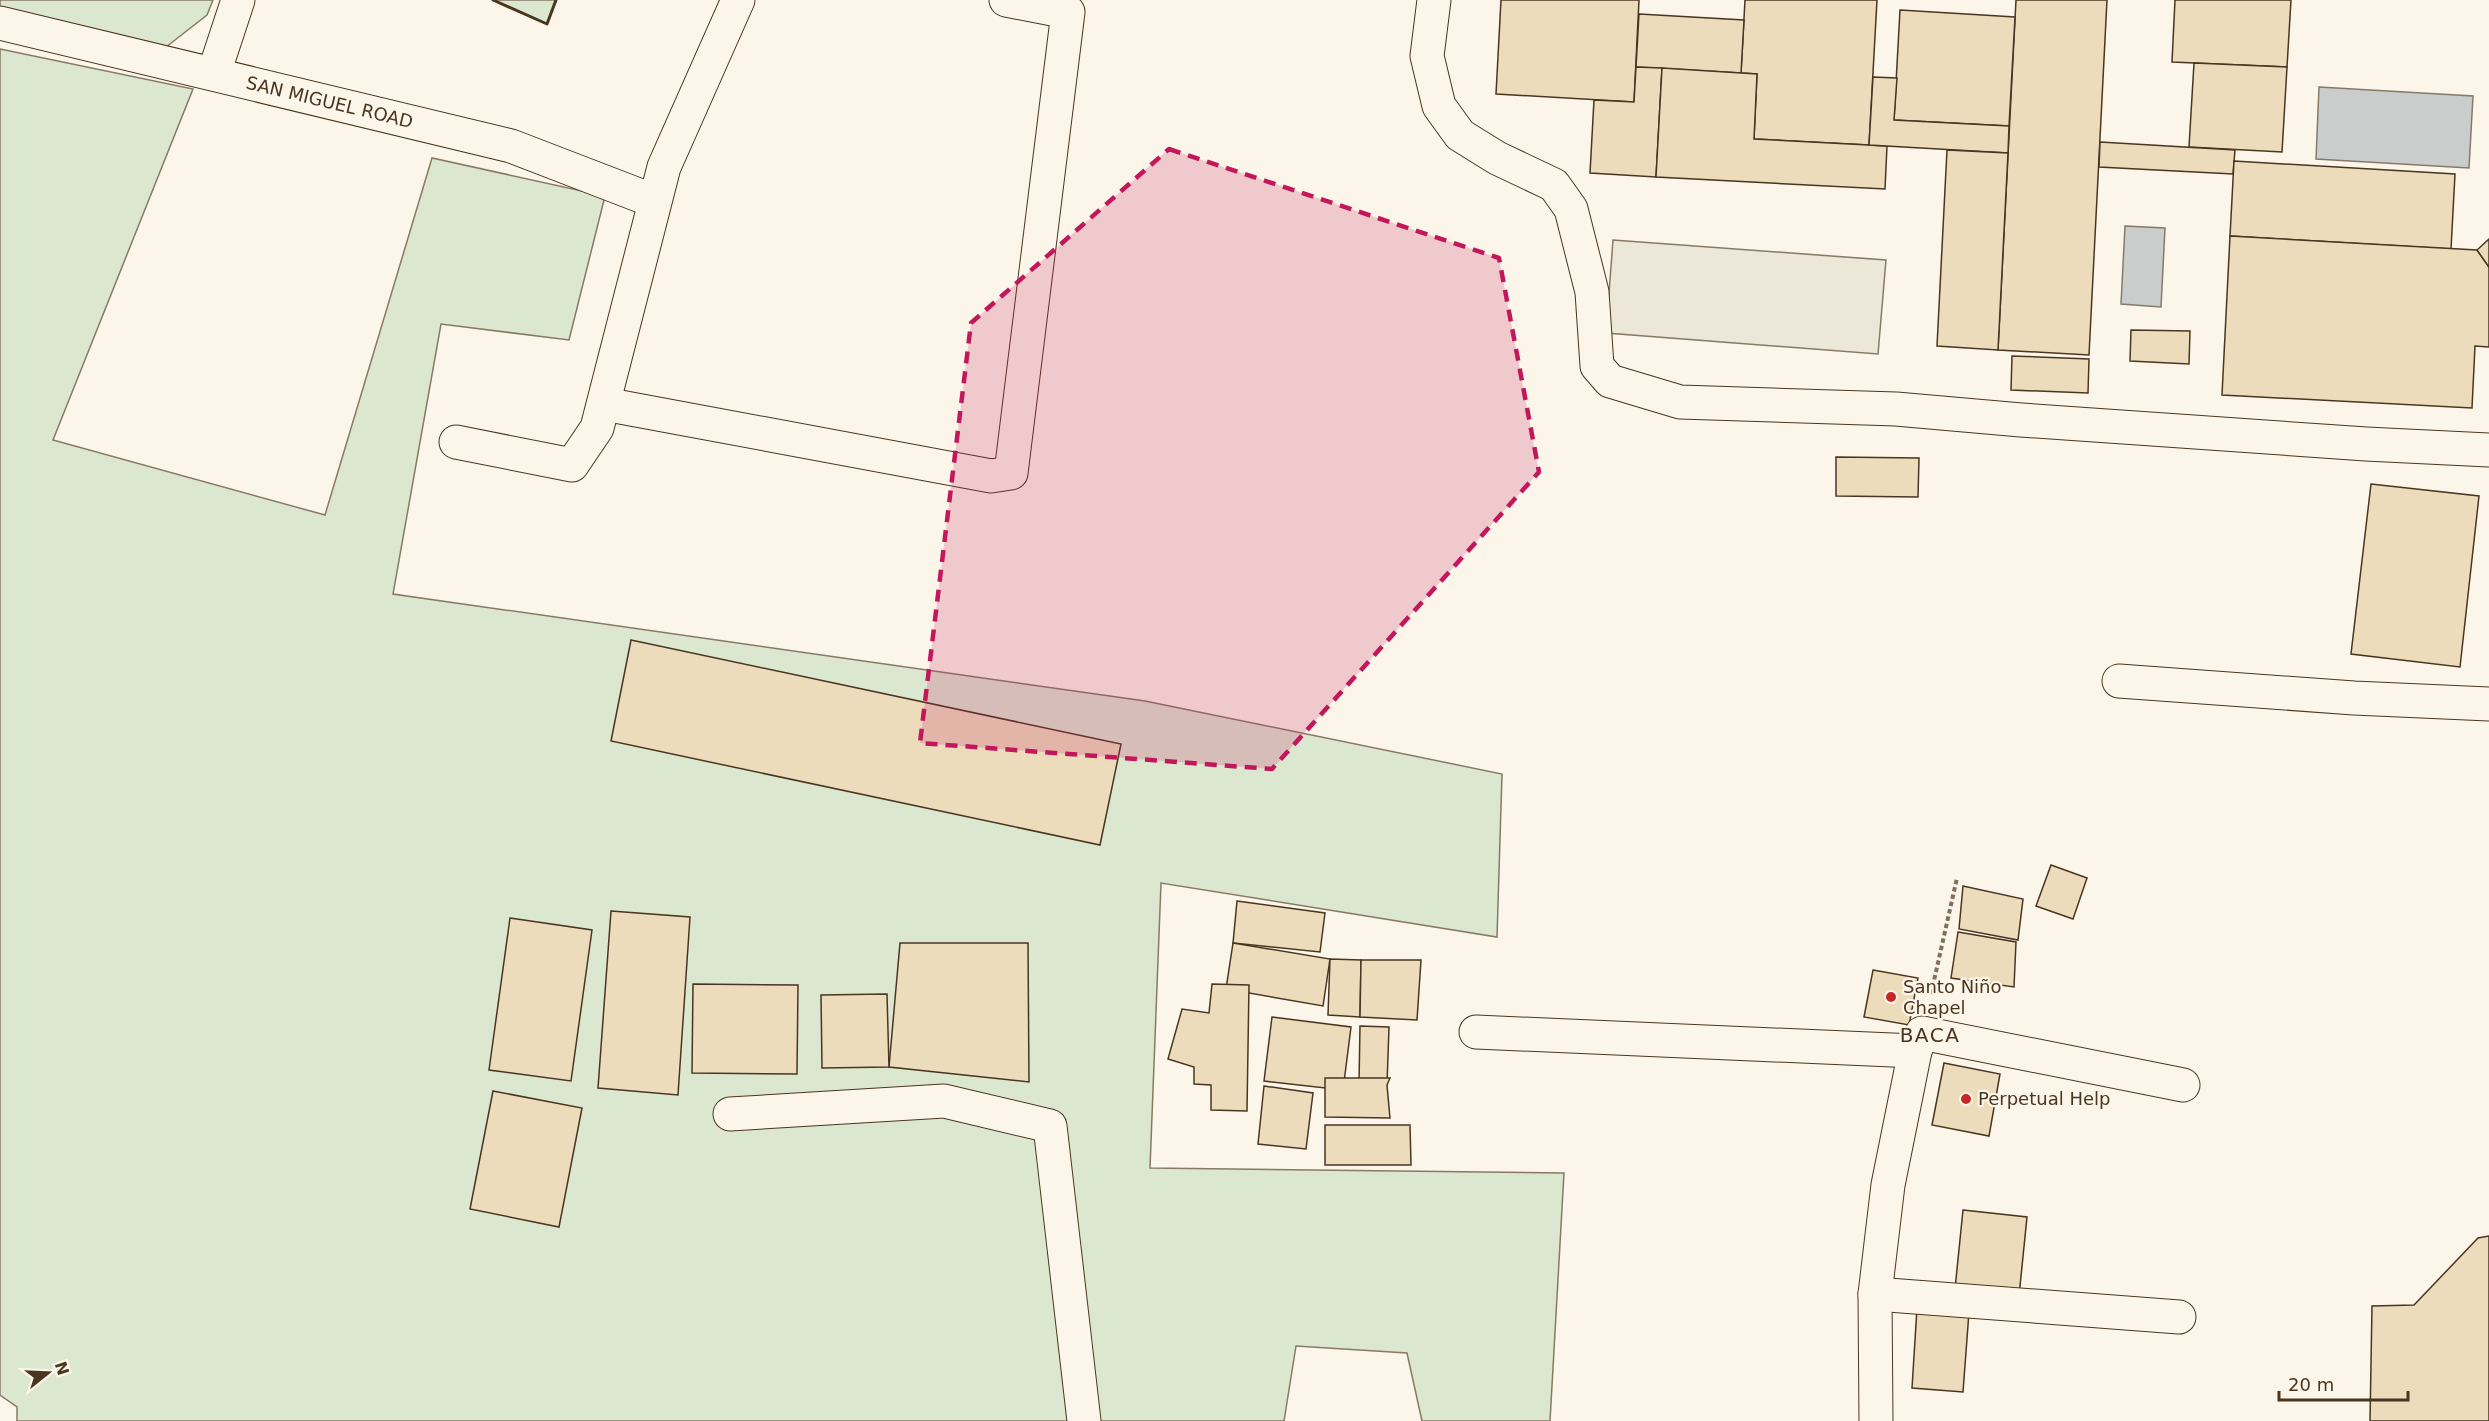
<svg xmlns="http://www.w3.org/2000/svg" width="2489" height="1421" font-family="'DejaVu Sans',sans-serif">
	<style>
		.green { fill: #dce7d0; stroke: #887966; stroke-width: 1.5 }
		.parking { fill: #ede7d9; stroke: #887966; stroke-width: 1.5 }
		.water { fill: #c9cecd; stroke: #887966; stroke-width: 1.5 }
		.building { fill: #ecdcbc; stroke: #4a3520; stroke-width: 1.5 }
		.lines { fill: none; stroke-linecap: round; stroke-linejoin: round }
		.minor-casing { stroke: #4a3520; stroke-width: 35 }
		.path { stroke: #7f6f5c; stroke-width: 4; stroke-dasharray: 4.5 3; stroke-linecap: butt }
		.minor { stroke: #fbf6e9; stroke-width: 33 }
		.wall { stroke: #4a3520; stroke-width: 3 }
		.marked { fill: #c2185b; fill-opacity: 0.2; stroke: #c2185b; stroke-width: 4.5; stroke-dasharray: 12 8; stroke-linejoin: round }
		.poi-dot { fill: #c62828; stroke: #fbf6e9; stroke-width: 2 }
		.labels { text-anchor: middle; stroke-width: 4.5; stroke-linejoin: round; paint-order: stroke }
		.street-label { font-size: 18px; fill: #4a3520; stroke: #fbf6e9 }
		.poi-label { font-size: 18px; fill: #4a3520; stroke: #fbf6e9; text-anchor: start }
		.neighbourhood-label { font-size: 20px; letter-spacing: 1.5px; fill: #4a3520; stroke: #fbf6e9 }
	</style>
	<rect width="100%" height="100%" fill="#fbf6e9"/>
	<g class="green">
		<path d="M0,0H213L207,15L166,47L0,12Z"/>
		<path d="M493,0H556L547,24Z"/>
		<path d="M0,49L193,89L53,440L325,515L432,158L605,196L569,340L441,324L393,594L1145,701L1502,774L1497,937L1161,883L1150,1168L1564,1173L1550,1421H1422L1407,1353L1296,1346L1284,1421H17V1407L0,1395Z"/>
	</g>
	<path class="parking" d="M1613,240L1886,260L1878,354L1606,333Z"/>
	<g class="water">
		<path d="M2319,87L2473,96L2469,168L2316,159Z"/>
		<path d="M2125,226L2165,228L2161,307L2121,304Z"/>
	</g>
	<g class="building">
		<path d="M1501,0H1639L1634,102L1496,94Z"/>
		<path d="M1745,0H1877L1869,145L1754,139L1757,74L1741,73Z"/>
		<path d="M2016,0H2107L2089,355L1998,350Z"/>
		<path d="M2175,0H2291L2287,67L2172,62Z"/>
		<path d="M1900,10L2015,17L2009,126L1894,120Z"/>
		<path d="M1639,14L1744,20L1741,73L1636,67Z"/>
		<path d="M2194,63L2287,67L2282,152L2189,147Z"/>
		<path d="M1636,67L1662,68L1656,177L1590,173L1594,100L1634,102Z"/>
		<path d="M1662,68L1757,74L1754,139L1887,146L1885,189L1656,177Z"/>
		<path d="M1873,77L1897,78L1894,120L2009,126L2008,153L1869,145Z"/>
		<path d="M2100,142L2235,150L2233,174L2099,167Z"/>
		<path d="M1947,150L2008,153L1998,350L1937,346Z"/>
		<path d="M2234,161L2455,174L2451,249L2230,236Z"/>
		<path d="M2230,236L2477,250L2489,267V347L2475,346L2472,408L2222,395Z"/>
		<path d="M2489,239V267L2477,250Z"/>
		<path d="M2131,330L2190,331L2189,364L2130,361Z"/>
		<path d="M2012,356L2089,359L2088,393L2011,390Z"/>
		<path d="M1836,457L1919,458L1918,497L1836,496Z"/>
		<path d="M2371,484L2479,496L2460,667L2351,654Z"/>
		<path d="M631,640L1121,744L1100,845L611,741Z"/>
		<path d="M2051,865L2087,878L2073,919L2036,906Z"/>
		<path d="M1963,886L2023,899L2018,940L1959,929Z"/>
		<path d="M1237,901L1325,913L1320,952L1233,943Z"/>
		<path d="M611,911L690,917L678,1095L598,1088Z"/>
		<path d="M510,918L592,930L571,1081L489,1070Z"/>
		<path d="M1958,932L2016,942L2014,987L1951,978Z"/>
		<path d="M900,943H1028L1029,1082L889,1067Z"/>
		<path d="M1233,943L1330,959L1323,1006L1226,989Z"/>
		<path d="M1330,959L1361,960L1360,1017L1328,1015Z"/>
		<path d="M1361,960H1421L1417,1020L1360,1017Z"/>
		<path d="M1873,970L1918,978L1909,1025L1864,1017Z"/>
		<path d="M693,984L798,985L797,1074L692,1073Z"/>
		<path d="M1212,984L1249,985L1247,1111L1211,1110V1085L1194,1084V1067L1168,1059L1182,1009L1209,1013Z"/>
		<path d="M887,994L889,1067L822,1068L821,995Z"/>
		<path d="M1272,1017L1351,1027L1343,1090L1264,1081Z"/>
		<path d="M1360,1026L1389,1027L1387,1085L1359,1084Z"/>
		<path d="M1944,1063L2000,1074L1989,1136L1932,1125Z"/>
		<path d="M1325,1078H1390L1387,1085L1390,1118L1325,1117Z"/>
		<path d="M1264,1086L1313,1093L1306,1149L1258,1144Z"/>
		<path d="M493,1091L582,1108L559,1227L470,1209Z"/>
		<path d="M1325,1125H1410L1411,1165H1325Z"/>
		<path d="M1963,1210L2027,1217L2019,1296L1955,1289Z"/>
		<path d="M2489,1236V1421H2370L2372,1306L2414,1305L2478,1238Z"/>
		<path d="M1917,1308L1969,1312L1963,1392L1912,1388Z"/>
	</g>
	<g class="lines">
		<defs>
			<g id="minor">
				<path d="M1434,0L1427,56L1439,106L1460,135L1497,158L1554,185L1571,209L1592,292L1597,366L1610,381L1680,402L1896,409L2021,420L2366,444L2489,450"/>
				<path id="s1" d="M0,23L511,146L654,201"/>
				<path d="M214,73L238,0"/>
				<path d="M604,404L991,476L1011,473L1068,12L1006,0"/>
				<path d="M456,442L572,465L597,428L664,167L738,0"/>
				<path d="M2119,681L2354,698L2489,704"/>
				<path d="M1476,1032L1915,1051"/>
				<path d="M730,1114L944,1101L1050,1126L1084,1421"/>
				<path d="M1875,1294L2179,1317"/>
				<path d="M1876,1421L1875,1294L1888,1185L1915,1051L1922,1033L2183,1085"/>
			</g>
		</defs>
		<use href="#minor" class="minor-casing"/>
		<path class="path" d="M1931,994L1957,878"/>
		<use href="#minor" class="minor"/>
		<path class="wall" d="M493,0L547,24L556,0"/>
	</g>
	<path class="marked" d="M1169,149L1499,258L1539,472L1272,769L920,743L971,323Z"/>
	<g class="poi-dot">
		<circle cx="1891" cy="997" r="6"/>
		<circle cx="1966" cy="1099" r="6"/>
	</g>
	<g class="labels">
		<g class="street-label">
			<text dy="6" stroke="none"><textPath href="#s1" startOffset="339">SAN MIGUEL ROAD</textPath></text>
		</g>
		<g class="poi-label">
			<text x="1903" y="993">Santo Niño<tspan x="1903" dy="21">Chapel</tspan></text>
			<text x="1978" y="1105">Perpetual Help</text>
		</g>
		<g class="neighbourhood-label">
			<text x="1930" y="1042">BACA</text>
		</g>
	</g>
	<g transform="translate(48 1373) rotate(72)" stroke="#fbf6e9" stroke-width="4.5" paint-order="stroke">
	<path d="M0-4.5L10 22L0 15L-10 22Z" fill="#4a3520"/>
	<text y="-9" font-size="16" font-weight="bold" text-anchor="middle" fill="#4a3520">N</text>
	</g>
	<path d="M2279 1391v9h129v-9" fill="none" stroke="#4a3520" stroke-width="3"/>
	<text x="2288" y="1391" font-size="18" fill="#4a3520" stroke="#fbf6e9" stroke-width="4.5" paint-order="stroke">20 m</text>
</svg>
